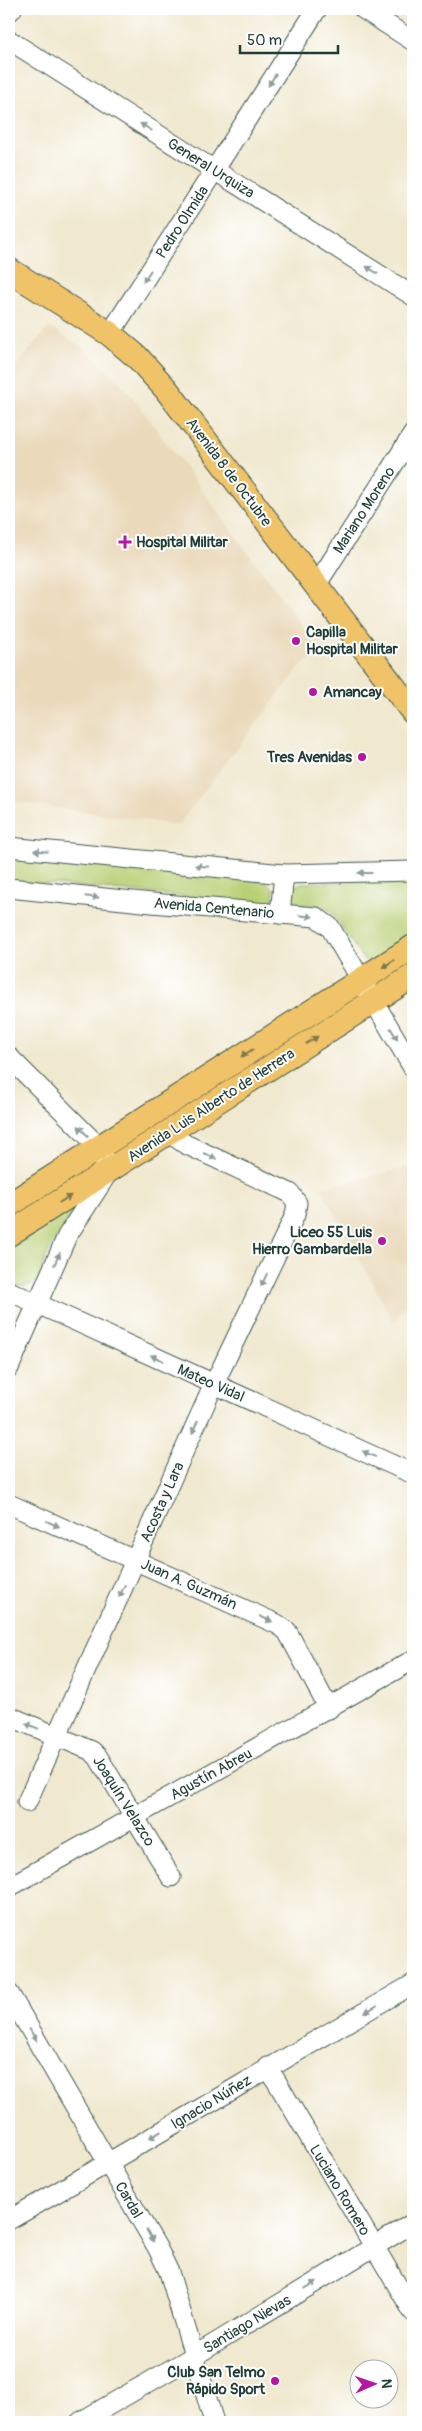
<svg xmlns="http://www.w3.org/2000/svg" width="422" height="2431" font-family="Pangolin,sans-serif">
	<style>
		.built { fill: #ead9ba }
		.green { fill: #b8cf73; stroke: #6c8654 }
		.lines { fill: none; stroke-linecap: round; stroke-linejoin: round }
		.minor-casing { stroke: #3e574b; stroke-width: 21 }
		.major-casing { stroke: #3e574b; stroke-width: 26 }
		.minor { stroke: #fff; stroke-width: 19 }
		.major { stroke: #f0c369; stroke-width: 24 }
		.oneway { fill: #8f9e9a }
		.oneway2 { fill: #7d794c }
		.poi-dot { fill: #b5179e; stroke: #fff; stroke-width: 2 }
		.labels { text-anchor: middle; stroke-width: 4; stroke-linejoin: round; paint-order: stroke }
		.street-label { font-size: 15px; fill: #1f3d34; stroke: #fff }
		.poi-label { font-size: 15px; font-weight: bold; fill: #1f3d34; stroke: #fff; text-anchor: start }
	</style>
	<rect width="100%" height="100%" fill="#fff"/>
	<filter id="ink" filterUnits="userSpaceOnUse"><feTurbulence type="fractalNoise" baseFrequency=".02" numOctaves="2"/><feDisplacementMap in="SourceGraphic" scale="10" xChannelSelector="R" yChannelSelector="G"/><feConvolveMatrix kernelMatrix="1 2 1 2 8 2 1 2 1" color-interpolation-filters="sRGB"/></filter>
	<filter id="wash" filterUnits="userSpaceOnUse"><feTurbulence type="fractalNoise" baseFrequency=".0096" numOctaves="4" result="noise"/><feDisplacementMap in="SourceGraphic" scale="20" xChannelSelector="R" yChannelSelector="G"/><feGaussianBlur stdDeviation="1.12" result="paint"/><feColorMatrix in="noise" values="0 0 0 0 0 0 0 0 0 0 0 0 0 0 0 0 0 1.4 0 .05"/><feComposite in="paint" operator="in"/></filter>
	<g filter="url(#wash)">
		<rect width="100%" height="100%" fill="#f0e8cf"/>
		<g class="built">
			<path d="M49,327L85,349L129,392L321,651L300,667L178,825L9,801V374Z"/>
			<path d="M413,1166V1293L394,1322L321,1188Z"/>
		</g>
		<g class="green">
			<path d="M27,859L264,881L274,889L273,900L266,904L18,881L12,875L11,866L17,860Z"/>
			<path d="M413,881V936L372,962L363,959L331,911L318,905L295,904L290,899L292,887L302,883Z"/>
			<path d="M88,1193C74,1212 39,1256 41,1279C28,1288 23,1288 9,1284V1242Z"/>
		</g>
	</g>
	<g filter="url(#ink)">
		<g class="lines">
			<defs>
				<g id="minor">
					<path d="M363,9L413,41"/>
					<path d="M9,12L12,9"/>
					<path d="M9,40L413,296"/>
					<path d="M110,334L317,9"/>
					<path d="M315,587L413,434"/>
					<path d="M9,847L284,874L413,871"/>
					<path d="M9,888L152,903L316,917L330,927L413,1068"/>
					<path d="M280,914L284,874"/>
					<path d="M9,1057L99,1147L109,1171L67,1236L9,1368"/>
					<path d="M9,1291L413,1474"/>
					<path d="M9,1504L277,1624L287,1631L329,1709"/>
					<path d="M9,1716L92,1751L98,1757L171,1877"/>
					<path d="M27,1802L214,1384L295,1215L297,1203L290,1193L185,1144L168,1132"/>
					<path d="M9,1887L413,1660"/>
					<path d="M9,1993L158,2249L169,2272L214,2422"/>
					<path d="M268,2067L413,2312"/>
					<path d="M9,2220C144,2143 278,2062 413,1984"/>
					<path d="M80,2422L194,2356L413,2223"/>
				</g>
				<g id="major">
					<path d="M9,270L110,334L137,357L166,389L413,712"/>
					<path d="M9,1205L413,947"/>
					<path d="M9,1234L413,976"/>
				</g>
			</defs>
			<use href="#minor" class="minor-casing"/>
			<use href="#major" class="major-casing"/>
			<use href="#minor" class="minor"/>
			<use href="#major" class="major"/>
		</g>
		<defs><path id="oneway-solid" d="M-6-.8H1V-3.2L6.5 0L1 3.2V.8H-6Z" transform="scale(1.25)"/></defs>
		<g class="oneway">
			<use href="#oneway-solid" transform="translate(272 80) rotate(122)"/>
			<use href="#oneway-solid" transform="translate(146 127) rotate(-148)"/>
			<use href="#oneway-solid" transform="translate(372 270) rotate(-148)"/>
			<use href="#oneway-solid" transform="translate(147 276) rotate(123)"/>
			<use href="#oneway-solid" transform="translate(41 851) rotate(-175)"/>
			<use href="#oneway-solid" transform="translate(202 866) rotate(-175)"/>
			<use href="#oneway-solid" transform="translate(365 873) rotate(180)"/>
			<use href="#oneway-solid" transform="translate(92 897) rotate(6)"/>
			<use href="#oneway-solid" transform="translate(306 916) rotate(6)"/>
			<use href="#oneway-solid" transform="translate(394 1034) rotate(60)"/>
			<use href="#oneway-solid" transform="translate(83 1131) rotate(-135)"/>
			<use href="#oneway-solid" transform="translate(210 1156) rotate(25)"/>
			<use href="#oneway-solid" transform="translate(57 1259) rotate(-66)"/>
			<use href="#oneway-solid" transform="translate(264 1280) rotate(116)"/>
			<use href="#oneway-solid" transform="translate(157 1358) rotate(-156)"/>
			<use href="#oneway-solid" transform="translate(195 1427) rotate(114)"/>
			<use href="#oneway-solid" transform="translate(369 1454) rotate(-156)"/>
			<use href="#oneway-solid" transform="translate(53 1524) rotate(24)"/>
			<use href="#oneway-solid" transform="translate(122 1591) rotate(115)"/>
			<use href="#oneway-solid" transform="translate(266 1619) rotate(24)"/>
			<use href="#oneway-solid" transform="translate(32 1726) rotate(-157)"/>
			<use href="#oneway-solid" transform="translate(371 2009) rotate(150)"/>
			<use href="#oneway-solid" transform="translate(33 2035) rotate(60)"/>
			<use href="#oneway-solid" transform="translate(155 2135) rotate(149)"/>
			<use href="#oneway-solid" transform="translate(150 2236) rotate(60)"/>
			<use href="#oneway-solid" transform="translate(311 2285) rotate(-31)"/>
		</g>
		<g class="oneway2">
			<use href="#oneway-solid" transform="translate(388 964) rotate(146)"/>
			<use href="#oneway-solid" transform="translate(312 1040) rotate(-32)"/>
			<use href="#oneway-solid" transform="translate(247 1053) rotate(148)"/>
			<use href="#oneway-solid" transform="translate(65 1199) rotate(-32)"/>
		</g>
	</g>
	<g class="poi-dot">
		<path d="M122.5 534.5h5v5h5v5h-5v5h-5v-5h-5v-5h5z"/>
		<circle cx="296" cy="641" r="5"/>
		<circle cx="313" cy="692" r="5"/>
		<circle cx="362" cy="757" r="5"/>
		<circle cx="382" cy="1241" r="5"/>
		<circle cx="275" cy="2381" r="5"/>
	</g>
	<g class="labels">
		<g class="street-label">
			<text transform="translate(211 168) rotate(32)" y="5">General Urquiza</text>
			<text transform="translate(182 222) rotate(-57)" y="5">Pedro Olmida</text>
			<text transform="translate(229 472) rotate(53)" y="5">Avenida 8 de Octubre</text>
			<text transform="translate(364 510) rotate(-57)" y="5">Mariano Moreno</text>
			<text transform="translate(214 908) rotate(5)" y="5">Avenida Centenario</text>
			<text transform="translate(211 1105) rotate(-33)" y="5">Avenida Luis Alberto de Herrera</text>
			<text transform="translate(211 1383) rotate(24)" y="5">Mateo Vidal</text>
			<text transform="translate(162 1502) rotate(-66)" y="5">Acosta y Lara</text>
			<text transform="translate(189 1584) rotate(24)" y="5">Juan A. Guzmán</text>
			<text transform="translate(211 1774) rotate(-29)" y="5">Agustín Abreu</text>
			<text transform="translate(124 1801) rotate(58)" y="5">Joaquín Velazco</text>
			<text transform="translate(211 2102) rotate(-31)" y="5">Ignacio Núñez</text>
			<text transform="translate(340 2190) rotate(59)" y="5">Luciano Romero</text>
			<text transform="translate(129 2200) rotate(60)" y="5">Cardal</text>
			<text transform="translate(247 2324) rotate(-31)" y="5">Santiago Nievas</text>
		</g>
		<g class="poi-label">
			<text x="136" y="547">Hospital Militar</text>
			<text x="306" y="637">Capilla<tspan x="306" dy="17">Hospital Militar</tspan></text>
			<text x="323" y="697">Amancay</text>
			<text x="352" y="762" text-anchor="end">Tres Avenidas</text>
			<text x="372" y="1237" text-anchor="end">Liceo 55 Luis<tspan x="372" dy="17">Hierro Gambardella</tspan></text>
			<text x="265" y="2377" text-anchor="end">Club San Telmo<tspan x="265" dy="17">Rápido Sport</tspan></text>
		</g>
	</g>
	<rect width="422" height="2431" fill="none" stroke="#fff" stroke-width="30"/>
	<g transform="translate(374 2384) rotate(88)"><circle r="24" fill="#ffffff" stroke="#a5b1ae"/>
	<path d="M0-4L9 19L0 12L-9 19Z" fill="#b5179e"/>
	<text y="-8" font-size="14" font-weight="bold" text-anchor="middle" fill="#1f3d34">N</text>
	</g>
	<path d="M240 45v8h98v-8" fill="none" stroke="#1f3d34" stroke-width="2.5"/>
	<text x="247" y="45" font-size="15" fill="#1f3d34" stroke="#ffffff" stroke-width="4" paint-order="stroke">50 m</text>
</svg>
